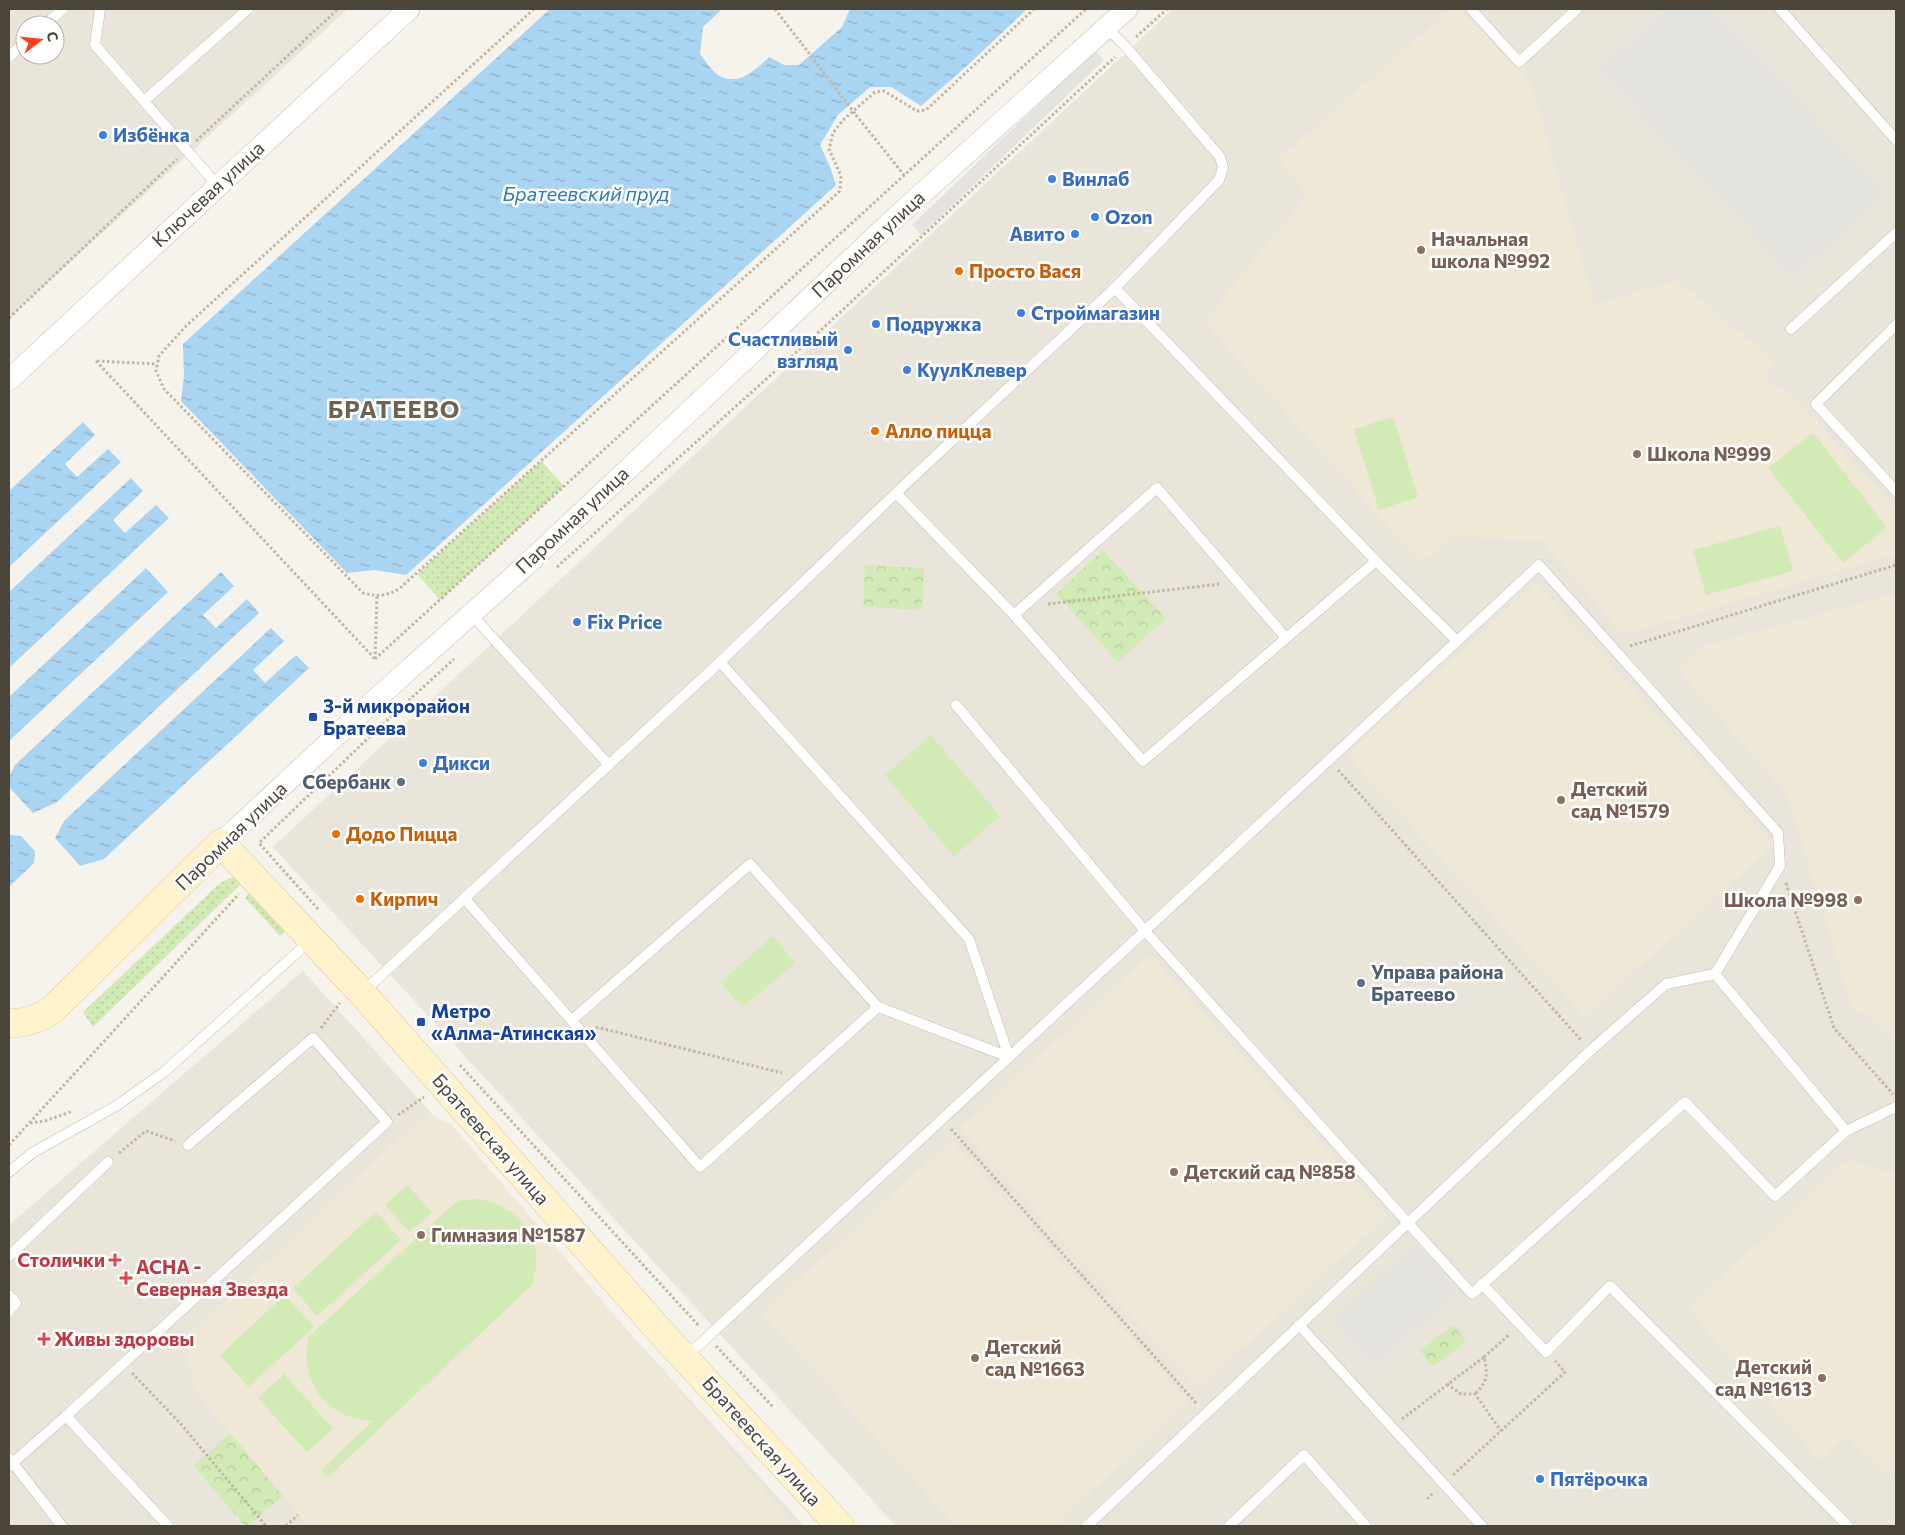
<svg xmlns="http://www.w3.org/2000/svg" width="1905" height="1535" font-family="Commissioner,sans-serif">
	<style>
		.residential { fill: #eae5da; fill-rule: evenodd }
		.education { fill: #efe8d6 }
		.grass { fill: url(#grass-dots) }
		.forest { fill: url(#forest-crowns) }
		.garden { fill: #d2eab5 }
		.parking { fill: #e5e3e0 }
		.water { fill: url(#water-ripples) }
		.lines { fill: none; stroke-linecap: round; stroke-linejoin: round }
		.lane-casing { stroke: #c2bbae; stroke-width: 11 }
		.street-casing { stroke: #c2bbae; stroke-width: 22 }
		.secondary-casing { stroke: #d6c79b; stroke-width: 29 }
		.path { stroke: #c4b79f; stroke-width: 3; stroke-dasharray: 2.5 2.5; stroke-linecap: butt }
		.lane { stroke: #fff; stroke-width: 10 }
		.street { stroke: #fff; stroke-width: 21 }
		.secondary { stroke: #fff3cd; stroke-width: 28 }
		.path-bridge { stroke: #c4b79f; stroke-width: 3; stroke-dasharray: 2.5 2.5; stroke-linecap: butt }
		.shop-dot { fill: #3f7fe0; stroke: #fff; stroke-width: 2 }
		.education-dot { fill: #8d6e63; stroke: #fff; stroke-width: 2 }
		.food-dot { fill: #e8710a; stroke: #fff; stroke-width: 2 }
		.transit-dot { fill: #1a4fb4; stroke: #fff; stroke-width: 2 }
		.service-dot { fill: #5c6f8a; stroke: #fff; stroke-width: 2 }
		.health-dot { fill: #e0444e; stroke: #fff; stroke-width: 2 }
		.labels { text-anchor: middle; stroke-width: 5; stroke-linejoin: round; paint-order: stroke }
		.shop-label { font-size: 19px; font-weight: bold; fill: #366cbe; stroke: #fff; text-anchor: start }
		.street-label { font-size: 19px; fill: #4b4439; stroke: #fff }
		.education-label { font-size: 19px; font-weight: bold; fill: #785e54; stroke: #fff; text-anchor: start }
		.food-label { font-size: 19px; font-weight: bold; fill: #c56008; stroke: #fff; text-anchor: start }
		.transit-label { font-size: 19px; font-weight: bold; fill: #164399; stroke: #fff; text-anchor: start }
		.service-label { font-size: 19px; font-weight: bold; fill: #4e5e75; stroke: #fff; text-anchor: end }
		.health-label { font-size: 19px; font-weight: bold; fill: #be3a42; stroke: #fff; text-anchor: start }
		.water-label { font-size: 20px; font-style: italic; fill: #2e7ab2; stroke: #fff }
		.district-label { font-size: 24px; font-weight: bold; letter-spacing: 1px; fill: #6e6250; stroke: #fff }
	</style>
	<defs>
		<pattern id="grass-dots" width="8" height="8" patternUnits="userSpaceOnUse" patternTransform="scale(1.25)"><rect width="8" height="8" fill="#d2eab5"/><path d="M2 2h.1M6 6h.1" fill="none" stroke="#b6ca9c" stroke-width="1.8" stroke-linecap="round"/></pattern>
		<pattern id="forest-crowns" width="20" height="18" patternUnits="userSpaceOnUse" patternTransform="scale(1.25)"><rect width="20" height="18" fill="#d2eab5"/><path d="M2 6a3 3 0 1 1 6 0M12 15a3 3 0 1 1 6 0" fill="none" stroke="#b6ca9c"/></pattern>
		<pattern id="water-ripples" width="26" height="14" patternUnits="userSpaceOnUse" patternTransform="scale(1.25)"><rect width="26" height="14" fill="#a9d4f2"/><path d="M2 4q2-2 4 0t4 0M15 11q2-2 4 0t4 0" fill="none" stroke="#8caec5"/></pattern>
	</defs>
	<rect width="100%" height="100%" fill="#f6f3ec"/>
	<g class="residential">
		<path d="M9,9H348L9,318ZM25,25H55V55H25Z"/>
		<path d="M1173,9H1896V1526H896L273,847Z"/>
		<path d="M303,971L804,1526H9V1225Z"/>
	</g>
	<g class="education">
		<path d="M1451,9H1459L1531,84L1595,304L1677,280L1775,362L1765,378L1796,399L1896,510V554L1624,635L1543,542L1454,536L1421,563L1204,321L1307,195L1278,159Z"/>
		<path d="M1536,583L1774,844L1585,1017L1347,755Z"/>
		<path d="M1896,593V1041L1851,1004L1787,795L1677,668L1703,646Z"/>
		<path d="M1150,955L1387,1216L1198,1389L960,1128Z"/>
		<path d="M430,1115L451,1124L793,1524L791,1526H308L195,1391L183,1341L410,1128Z"/>
		<path d="M951,1141L1189,1402L1053,1526H956L762,1313Z"/>
		<path d="M1847,1160L1896,1174V1465L1886,1475L1849,1440L1839,1442L1820,1461L1694,1316L1692,1309L1693,1304Z"/>
	</g>
	<g class="grass">
		<path d="M541,461L564,486L440,600L417,574Z"/>
		<path d="M242,876L247,878L93,1027L83,1012L219,884L229,878Z"/>
		<path d="M254,888L290,925L280,936L245,898Z"/>
	</g>
	<g class="forest">
		<path d="M1103,550L1166,618L1118,662L1056,594Z"/>
		<path d="M865,565L924,568L922,610L863,607Z"/>
		<path d="M1454,1325L1466,1342L1432,1367L1420,1350Z"/>
		<path d="M230,1433L283,1496L248,1526H245L194,1466Z"/>
	</g>
	<g class="garden">
		<path d="M1393,417L1418,497L1379,510L1354,429Z"/>
		<path d="M1813,433L1887,527L1843,563L1768,468Z"/>
		<path d="M1780,526L1793,571L1706,595L1693,550Z"/>
		<path d="M931,735L1000,816L954,856L885,775Z"/>
		<path d="M773,936L795,963L742,1008L720,982Z"/>
		<path d="M407,1185L432,1212L409,1232L385,1205Z"/>
		<path d="M479,1199C524,1208 548,1242 531,1286L328,1477L321,1470L373,1421C363,1419 353,1419 343,1414C314,1400 300,1367 309,1336L455,1203L463,1200Z"/>
		<path d="M376,1212L401,1240L317,1316L293,1288Z"/>
		<path d="M285,1295L314,1327L248,1387L220,1355Z"/>
		<path d="M284,1374L333,1429L307,1452L258,1398Z"/>
	</g>
	<g class="parking">
		<path d="M1665,9H1712L1884,192L1794,277L1600,70Z"/>
		<path d="M1095,50L1104,60L921,235L912,225Z"/>
		<path d="M1414,1244L1457,1290L1376,1365L1333,1319Z"/>
	</g>
	<g class="water">
		<path d="M550,9H722L703,27L700,54C705,60 711,70 718,75C738,88 756,69 769,57L784,65H799L842,27L850,9H1027L968,65L921,106L891,87H870L838,115L820,145L830,167L836,185L406,575L374,570L347,573L181,401L184,376L183,344Z"/>
		<path d="M83,422L95,435L65,464L77,477L108,449L121,462L9,567V491Z"/>
		<path d="M131,478L143,491L113,520L125,533L156,505L169,518L9,668V592Z"/>
		<path d="M146,568L168,592L9,741V697Z"/>
		<path d="M221,572L234,586L203,615L216,628L247,599L259,613L57,802L33,813L9,787V776L15,765Z"/>
		<path d="M271,628L284,641L253,670L265,683L296,655L309,668L104,859L80,866L55,838L64,821Z"/>
		<path d="M9,835L21,836L35,851L34,863L9,887Z"/>
	</g>
	<g class="lines">
		<defs>
			<g id="lane">
				<path d="M100,9L95,45L217,185"/>
				<path d="M1471,9L1519,62L1577,9"/>
				<path d="M1780,9L1896,140"/>
				<path d="M45,25L63,9"/>
				<path d="M1107,28L1126,47L1220,157L1223,168L1219,180L1115,288"/>
				<path d="M9,57L25,42"/>
				<path d="M144,101L248,9"/>
				<path d="M1896,325L1816,404L1896,491"/>
				<path d="M1791,329L1896,233"/>
				<path d="M896,493L1014,615"/>
				<path d="M471,614L609,765"/>
				<path d="M1286,638L1157,488L1014,615L1143,761L1376,561"/>
				<path d="M720,662L969,939L1009,1057L878,1007"/>
				<path d="M956,705L1145,931L1472,1294L1685,1102L1775,1196L1846,1131L1896,1107"/>
				<path d="M465,899L700,1167L878,1007L750,864L572,1020"/>
				<path d="M363,992L720,662L896,493L1115,288L1376,561L1457,641"/>
				<path d="M9,1172L32,1153L116,1106L164,1072L310,941"/>
				<path d="M9,1256L108,1162"/>
				<path d="M1482,1284L1546,1352L1610,1286L1848,1526"/>
				<path d="M9,1295L16,1303L9,1311"/>
				<path d="M1299,1325L1482,1526"/>
				<path d="M686,1357L1539,565L1778,833L1780,866L1715,974"/>
				<path d="M66,1416L387,1122L313,1038L188,1145"/>
				<path d="M9,1458L62,1526"/>
				<path d="M9,1466L66,1416L168,1526"/>
				<path d="M1087,1526L1590,1051L1666,984L1715,974L1846,1131"/>
				<path d="M1229,1526L1304,1455L1366,1526"/>
			</g>
			<g id="street">
				<path d="M9,380L409,9"/>
				<path d="M221,843L367,707L524,567L895,218L1127,9"/>
			</g>
			<path id="secondary" d="M9,1023C26,1024 39,1019 53,1009L221,843L362,993L666,1338L840,1526"/>
		</defs>
		<use href="#lane" class="lane-casing"/>
		<use href="#street" class="street-casing"/>
		<use href="#secondary" class="secondary-casing"/>
		<g class="path">
			<path d="M534,9L186,326L159,356L156,371L164,389L363,593C378,597 386,596 399,589L840,191L841,176L829,149L833,133L843,120L875,92L884,91L917,111L926,110L1034,9"/>
			<path d="M775,9L802,44"/>
			<path d="M1136,37L1167,9"/>
			<path d="M856,115L904,175"/>
			<path d="M196,141L338,9"/>
			<path d="M9,318L177,159"/>
			<path d="M96,361L375,659"/>
			<path d="M97,361L157,364"/>
			<path d="M557,567L822,329L1115,57"/>
			<path d="M1048,604L1220,584"/>
			<path d="M1630,646L1896,565"/>
			<path d="M375,659L1086,9"/>
			<path d="M375,659L377,596"/>
			<path d="M1338,770L1581,1040"/>
			<path d="M1786,883L1834,1028L1893,1094"/>
			<path d="M318,909L259,843L383,724L454,659"/>
			<path d="M596,1027L782,1073"/>
			<path d="M321,1028L340,1003"/>
			<path d="M460,1065L699,1326"/>
			<path d="M398,1115L424,1097"/>
			<path d="M30,1123L45,1121L73,1111"/>
			<path d="M951,1129L1197,1404"/>
			<path d="M9,1145L239,894"/>
			<path d="M119,1153L146,1131L175,1141"/>
			<path d="M716,1346L773,1407"/>
			<path d="M1484,1357L1510,1334"/>
			<path d="M132,1373L180,1423L266,1526"/>
			<path d="M1447,1384L1461,1394H1475L1501,1431"/>
			<path d="M1402,1419L1484,1357C1488,1375 1488,1381 1475,1394"/>
			<path d="M1453,1475L1565,1372L1555,1361"/>
			<path d="M1427,1499L1434,1492"/>
			<path d="M286,1526L298,1515"/>
		</g>
		<use href="#lane" class="lane"/>
		<use href="#street" class="street"/>
		<use href="#secondary" class="secondary"/>
		<path class="path-bridge" d="M802,44L856,115"/>
	</g>
	<g class="shop-dot">
		<circle cx="103" cy="135" r="5"/>
		<circle cx="1052" cy="179" r="5"/>
		<circle cx="1095" cy="217" r="5"/>
		<circle cx="1075" cy="234" r="5"/>
		<circle cx="1021" cy="313" r="5"/>
		<circle cx="876" cy="324" r="5"/>
		<circle cx="848" cy="350" r="5"/>
		<circle cx="907" cy="370" r="5"/>
		<circle cx="577" cy="622" r="5"/>
		<circle cx="423" cy="763" r="5"/>
		<circle cx="1540" cy="1479" r="5"/>
	</g>
	<g class="education-dot">
		<circle cx="1421" cy="250" r="5"/>
		<circle cx="1637" cy="454" r="5"/>
		<circle cx="1561" cy="800" r="5"/>
		<circle cx="1858" cy="900" r="5"/>
		<circle cx="1174" cy="1172" r="5"/>
		<circle cx="421" cy="1235" r="5"/>
		<circle cx="975" cy="1358" r="5"/>
		<circle cx="1822" cy="1378" r="5"/>
	</g>
	<g class="food-dot">
		<circle cx="959" cy="271" r="5"/>
		<circle cx="875" cy="431" r="5"/>
		<circle cx="336" cy="834" r="5"/>
		<circle cx="360" cy="899" r="5"/>
	</g>
	<g class="transit-dot">
		<rect x="308" y="712" width="10" height="10" rx="2.5"/>
		<rect x="416" y="1017" width="10" height="10" rx="2.5"/>
	</g>
	<g class="service-dot">
		<circle cx="401" cy="782" r="5"/>
		<circle cx="1361" cy="983" r="5"/>
	</g>
	<g class="health-dot">
		<path d="M112.5 1252.5h5v5h5v5h-5v5h-5v-5h-5v-5h5z"/>
		<path d="M123.5 1270.5h5v5h5v5h-5v5h-5v-5h-5v-5h5z"/>
		<path d="M41.5 1331.5h5v5h5v5h-5v5h-5v-5h-5v-5h5z"/>
	</g>
	<g class="labels">
		<g class="shop-label">
			<text x="113" y="142">Избёнка</text>
			<text x="1062" y="186">Винлаб</text>
			<text x="1105" y="224">Ozon</text>
			<text x="1065" y="241" text-anchor="end">Авито</text>
			<text x="1031" y="320">Строймагазин</text>
			<text x="886" y="331">Подружка</text>
			<text x="838" y="346" text-anchor="end">Счастливый<tspan x="838" dy="22">взгляд</tspan></text>
			<text x="917" y="377">КуулКлевер</text>
			<text x="587" y="629">Fix Price</text>
			<text x="433" y="770">Дикси</text>
			<text x="1550" y="1486">Пятёрочка</text>
		</g>
		<g class="street-label">
			<text transform="translate(208 194) rotate(-43)" y="7">Ключевая улица</text>
			<text transform="translate(868 244) rotate(-43)" y="7">Паромная улица</text>
			<text transform="translate(572 520) rotate(-43)" y="7">Паромная улица</text>
			<text transform="translate(231 836) rotate(-44)" y="7">Паромная улица</text>
			<text transform="translate(491 1139) rotate(49)" y="7">Братеевская улица</text>
			<text transform="translate(762 1441) rotate(48)" y="7">Братеевская улица</text>
		</g>
		<g class="education-label">
			<text x="1431" y="246">Начальная<tspan x="1431" dy="22">школа №992</tspan></text>
			<text x="1647" y="461">Школа №999</text>
			<text x="1571" y="796">Детский<tspan x="1571" dy="22">сад №1579</tspan></text>
			<text x="1848" y="907" text-anchor="end">Школа №998</text>
			<text x="1184" y="1179">Детский сад №858</text>
			<text x="431" y="1242">Гимназия №1587</text>
			<text x="985" y="1354">Детский<tspan x="985" dy="22">сад №1663</tspan></text>
			<text x="1812" y="1374" text-anchor="end">Детский<tspan x="1812" dy="22">сад №1613</tspan></text>
		</g>
		<g class="food-label">
			<text x="969" y="278">Просто Вася</text>
			<text x="885" y="438">Алло пицца</text>
			<text x="346" y="841">Додо Пицца</text>
			<text x="370" y="906">Кирпич</text>
		</g>
		<g class="transit-label">
			<text x="323" y="713">3-й микрорайон<tspan x="323" dy="22">Братеева</tspan></text>
			<text x="431" y="1018">Метро<tspan x="431" dy="22">«Алма-Атинская»</tspan></text>
		</g>
		<g class="service-label">
			<text x="391" y="789">Сбербанк</text>
			<text x="1371" y="979" text-anchor="start">Управа района<tspan x="1371" dy="22">Братеево</tspan></text>
		</g>
		<g class="health-label">
			<text x="105" y="1267" text-anchor="end">Столички</text>
			<text x="136" y="1274">АСНА -<tspan x="136" dy="22">Северная Звезда</tspan></text>
			<text x="54" y="1346">Живы здоровы</text>
		</g>
		<g class="water-label">
			<text x="586" y="201">Братеевский пруд</text>
		</g>
		<g class="district-label">
			<text x="394" y="418">БРАТЕЕВО</text>
		</g>
	</g>
	<rect width="1905" height="1535" fill="none" stroke="#4b4439" stroke-width="20"/>
	<g transform="translate(40 40) rotate(74)"><circle r="24" fill="#ffffff" stroke="#b7b4b0"/>
	<path d="M0-4L9 19L0 12L-9 19Z" fill="#fc3f1d"/>
	<text y="-8" font-size="14" font-weight="bold" text-anchor="middle" fill="#4b4439">С</text>
	</g>
</svg>
